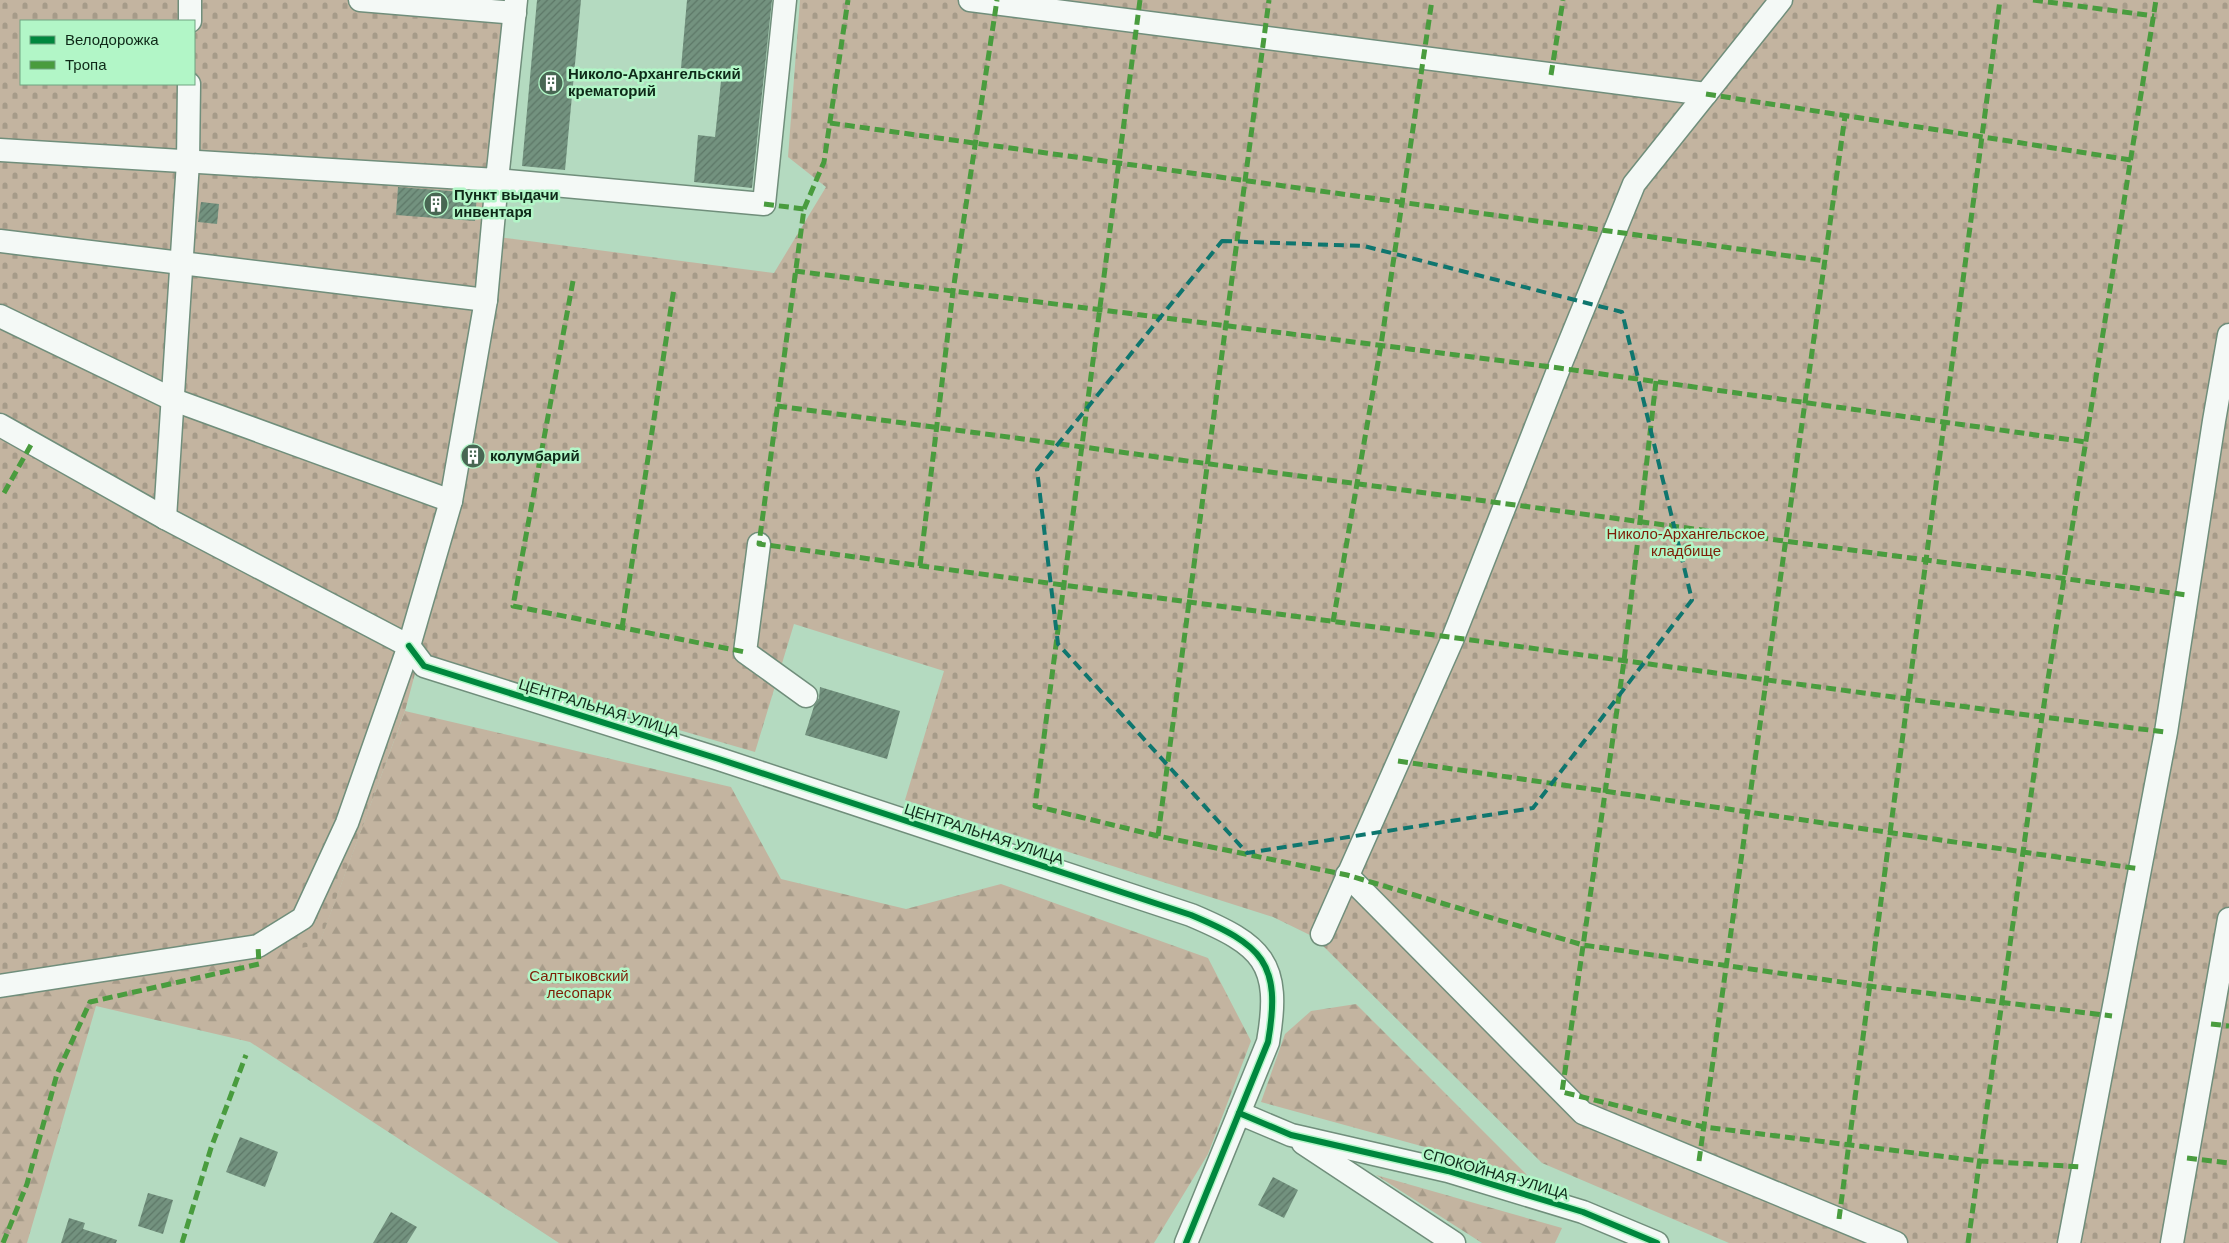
<svg xmlns="http://www.w3.org/2000/svg" width="2229" height="1243" font-family="Arial,sans-serif">
	<style>
		.forest { fill: url(#forest-firs) }
		.cemetery { fill: url(#cemetery-stones); fill-rule: evenodd }
		.building { fill: url(#building-hatch) }
		.lines { fill: none; stroke-linecap: round; stroke-linejoin: round }
		.minor-casing { stroke: #708e7b; stroke-width: 25 }
		.minor { stroke: #f4f9f6; stroke-width: 22 }
		.quiet { stroke: #499c3e; stroke-width: 5; stroke-dasharray: 10 5; stroke-linecap: butt }
		.cycleway-casing { stroke: #b2f6c7; stroke-width: 9 }
		.cycleway { stroke: #00873e; stroke-width: 6 }
		.marked { fill: none; stroke: #0f766e; stroke-width: 4; stroke-dasharray: 10 6; stroke-linejoin: round }
		.labels { text-anchor: middle; stroke-width: 5; stroke-linejoin: round; paint-order: stroke }
		.poi-label { font-size: 15px; font-weight: bold; fill: #0e2918; stroke: #b2f6c7; text-anchor: start }
		.park-label { font-size: 15px; fill: #7e1e07; stroke: #b2f6c7 }
		.street-label { font-size: 15px; fill: #0e2918; stroke: #b2f6c7 }
	</style>
	<defs>
		<pattern id="forest-firs" width="22" height="20" patternUnits="userSpaceOnUse" patternTransform="scale(1.25)"><rect width="22" height="20" fill="#c3b4a0"/><path d="M5 1l3.5 6h-7zM16 11l3.5 6h-7z" fill="#a69b89"/></pattern>
		<pattern id="cemetery-stones" width="16" height="16" patternUnits="userSpaceOnUse" patternTransform="scale(1.25)"><rect width="16" height="16" fill="#c3b4a0"/><path d="M2 7V4a2 2 0 0 1 4 0v3zM10 15v-3a2 2 0 0 1 4 0v3z" fill="#a69b89"/></pattern>
		<pattern id="building-hatch" width="6" height="6" patternUnits="userSpaceOnUse" patternTransform="scale(1.25)"><rect width="6" height="6" fill="#73927f"/><path d="M-1 1l2-2M0 6l6-6M5 7l2-2" fill="none" stroke="#5d7767"/></pattern>
	</defs>
	<rect width="100%" height="100%" fill="#b4dac0"/>
	<g class="forest">
		<path d="M405,711L731,787L781,879L906,909L1001,884L1208,958L1251,1041L1208,1154L1154,1243H559L250,1042L96,1006L27,1243H0V997L319,944Z"/>
		<path d="M1356,1004L1527,1175L1261,1102L1285,1034L1311,1011Z"/>
		<path d="M1376,1175L1562,1228L1555,1243H1482Z"/>
	</g>
	<path class="cemetery" d="M0,0H513L490,236L774,273L826,187L788,157L800,0H2229V1243H1729L1542,1163L1314,937L1273,917L905,800L944,671L794,624L755,752L420,655L405,711L319,945L0,997ZM21,21H194V84H21Z"/>
	<g class="building">
		<path d="M537,0H581L565,170L522,166Z"/>
		<path d="M687,0H772L752,188L694,182L698,135L715,137L722,72L681,68Z"/>
		<path d="M398,187L477,193L475,221L396,215Z"/>
		<path d="M201,202L219,204L217,224L198,222Z"/>
		<path d="M820,687L900,711L887,759L805,735L814,706L819,698Z"/>
		<path d="M240,1137L278,1152L265,1187L226,1172Z"/>
		<path d="M1273,1177L1298,1190L1284,1218L1258,1205Z"/>
		<path d="M148,1193L173,1200L163,1234L138,1226Z"/>
		<path d="M391,1212L417,1227L407,1243H373Z"/>
		<path d="M69,1218L85,1223L83,1229L117,1240L116,1243H61Z"/>
	</g>
	<g class="lines">
		<defs>
			<g id="minor">
				<path d="M360,0L515,13"/>
				<path d="M970,0L1706,94"/>
				<path d="M190,21V0"/>
				<path d="M0,150L497,180L516,0"/>
				<path d="M0,241L486,300"/>
				<path d="M0,316L174,400L451,501"/>
				<path d="M0,425L165,518L409,646L451,501L486,300L497,180L764,204L785,0"/>
				<path d="M165,518L188,162L189,84"/>
				<path d="M759,544L745,652L806,696"/>
				<path d="M409,646L424,666L719,759L1191,915C1262,945 1282,962 1268,1042L1186,1243"/>
				<path d="M1347,875L1583,1113L1896,1243"/>
				<path d="M1322,934L1453,638L1559,368L1634,184L1781,0"/>
				<path d="M0,986L258,946L303,918L347,823L409,646"/>
				<path d="M1239,1113L1291,1135L1448,1171L1583,1212L1657,1243"/>
				<path d="M1303,1143L1454,1243"/>
				<path d="M2069,1243L2166,732L2214,421L2229,335"/>
				<path d="M2172,1243L2229,919"/>
			</g>
		</defs>
		<use href="#minor" class="minor-casing"/>
		<use href="#minor" class="minor"/>
		<g class="quiet">
			<path d="M1140,0L1035,806L1158,836L1347,875L1583,945L1869,986L2112,1016"/>
			<path d="M2033,0L2154,16"/>
			<path d="M1551,75L1563,0"/>
			<path d="M1706,94L2131,160"/>
			<path d="M830,123L1825,261"/>
			<path d="M764,204L804,209L759,544L2042,717L2166,732"/>
			<path d="M804,209L824,162L848,0"/>
			<path d="M795,271L1559,368L2086,442"/>
			<path d="M573,281L513,606L745,652"/>
			<path d="M1656,381L1624,661L1562,1092L1704,1127L1980,1161L2083,1167"/>
			<path d="M777,406L2187,595"/>
			<path d="M4,493L32,443"/>
			<path d="M920,566L953,291L997,0"/>
			<path d="M1333,622L1381,345L1432,0"/>
			<path d="M622,628L674,288"/>
			<path d="M1398,761L2140,869"/>
			<path d="M1158,836L1269,0"/>
			<path d="M2211,1024L2229,1026"/>
			<path d="M2187,1158L2229,1163"/>
			<path d="M1699,1161L1845,116"/>
			<path d="M1839,1219L2000,0"/>
			<path d="M3,1243L27,1184L57,1074L90,1002L259,964L258,946"/>
			<path d="M182,1243L211,1148L246,1055"/>
			<path d="M1968,1243L2042,717L2156,0"/>
		</g>
		<defs>
			<g id="cycleway">
				<path d="M409,646L424,666L719,759L1191,915C1262,945 1282,962 1268,1042L1186,1243"/>
				<path d="M1239,1113L1291,1135L1448,1171L1583,1212L1657,1243"/>
			</g>
		</defs>
		<use href="#cycleway" class="cycleway-casing"/>
		<use href="#cycleway" class="cycleway"/>
	</g>
	<path class="marked" d="M1222,241L1364,246L1622,312L1692,600L1533,808L1247,853L1058,644L1037,470Z"/>
	<defs>
		<symbol id="building-disc" viewBox="-11 -11 22 22"><circle r="9.5" fill="#486753" stroke="#b2f6c7"/><path d="M-4-6H4V6H1V3H-1V6H-4ZM-2.5-4.3h1.7v1.8h-1.7ZM.8-4.3h1.7v1.8H.8ZM-2.5-1h1.7V.8h-1.7ZM.8-1h1.7V.8H.8Z" fill="#fff"/></symbol>
	</defs>
	<g fill-rule="evenodd">
		<use href="#building-disc" x="537" y="69" width="28" height="28"/>
		<use href="#building-disc" x="422" y="190" width="28" height="28"/>
		<use href="#building-disc" x="459" y="442" width="28" height="28"/>
	</g>
	<g class="labels">
		<g class="poi-label">
			<text x="568" y="79">Николо-Архангельский<tspan x="568" dy="17">крематорий</tspan></text>
			<text x="454" y="200">Пункт выдачи<tspan x="454" dy="17">инвентаря</tspan></text>
			<text x="490" y="461">колумбарий</text>
		</g>
		<g class="park-label">
			<text x="1686" y="539">Николо-Архангельское<tspan x="1686" dy="17">кладбище</tspan></text>
			<text x="579" y="981">Салтыковский<tspan x="579" dy="17">лесопарк</tspan></text>
		</g>
		<g class="street-label">
			<text transform="translate(599 708) rotate(17)" y="5">ЦЕНТРАЛЬНАЯ УЛИЦА</text>
			<text transform="translate(984 834) rotate(18)" y="5">ЦЕНТРАЛЬНАЯ УЛИЦА</text>
			<text transform="translate(1496 1174) rotate(16)" y="5">СПОКОЙНАЯ УЛИЦА</text>
		</g>
	</g>
	<rect x="20" y="20" width="175" height="65" fill="#b2f6c7" stroke="#70a481"/>
	<rect x="30" y="36" width="25" height="8" fill="#00873e" stroke="#70a481"/>
	<text x="65" y="45" font-size="15" fill="#0e2918">Велодорожка</text>
	<rect x="30" y="61" width="25" height="8" fill="#499c3e" stroke="#70a481"/>
	<text x="65" y="70" font-size="15" fill="#0e2918">Тропа</text>
</svg>
